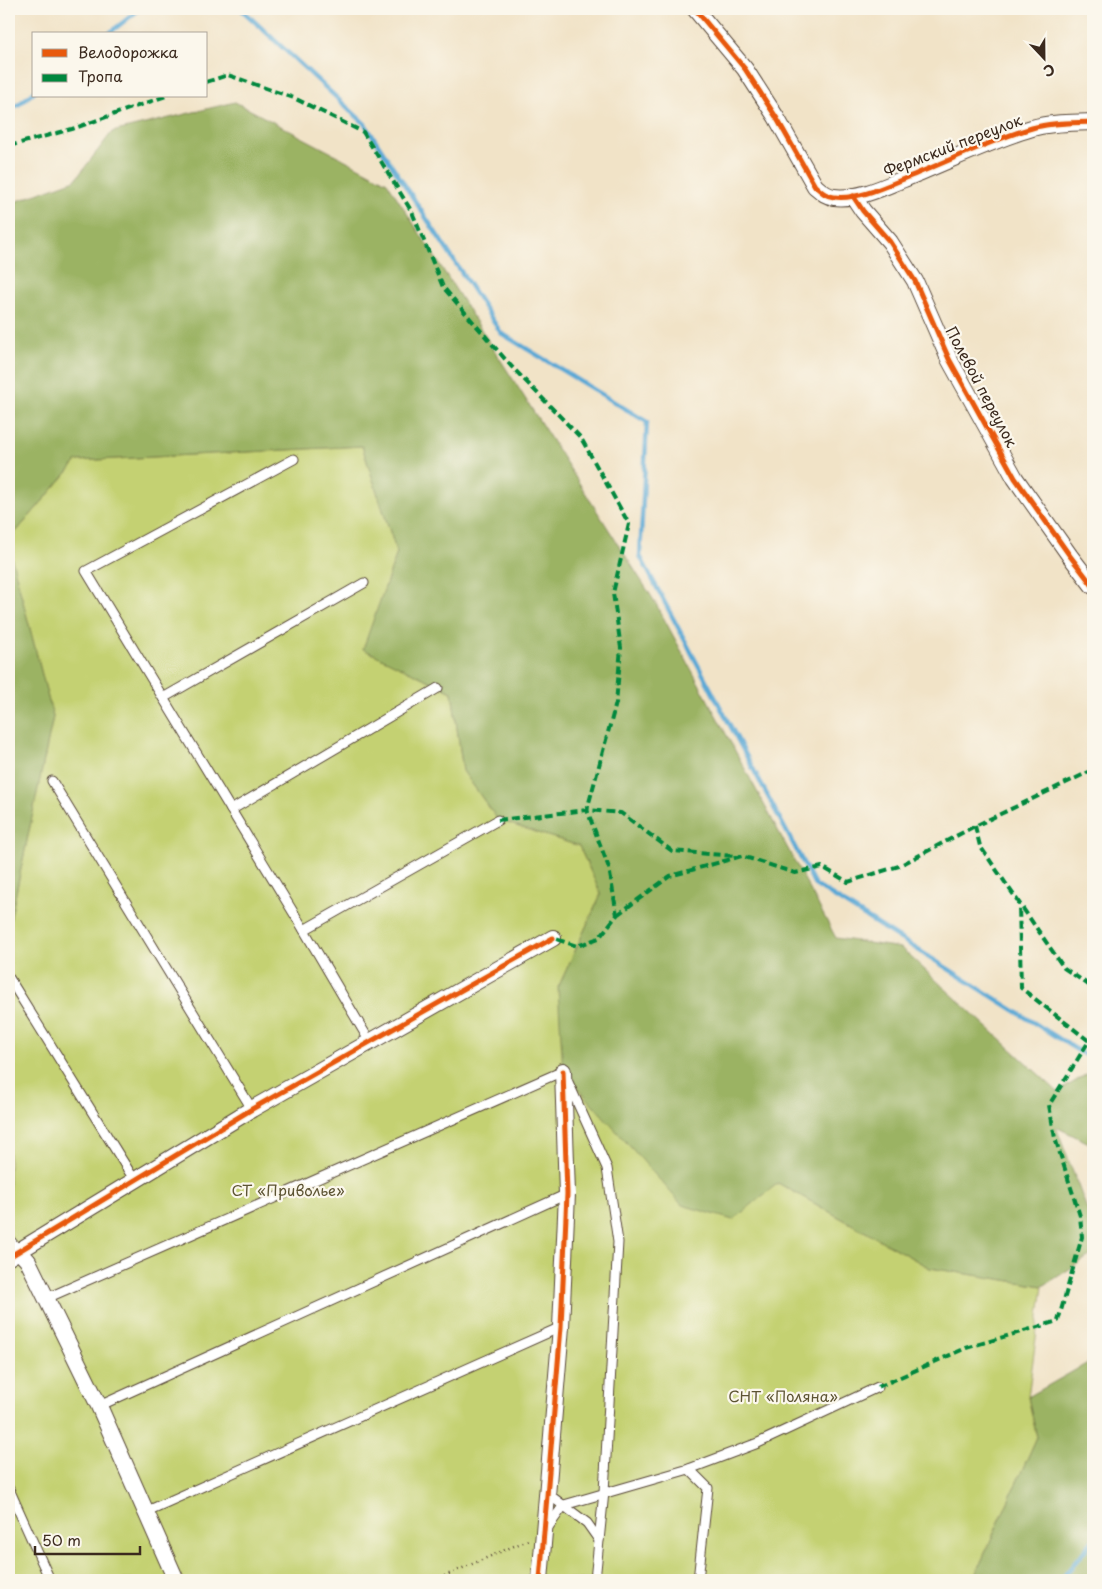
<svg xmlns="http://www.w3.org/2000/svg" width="1102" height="1589" font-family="'Playpen Sans',sans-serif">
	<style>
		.green { fill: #c4d172; stroke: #807e48 }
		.forest { fill: #9bb364; stroke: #6b6e41 }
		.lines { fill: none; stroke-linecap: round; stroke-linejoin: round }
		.stream { stroke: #5ca9d5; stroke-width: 4.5 }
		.lane-casing { stroke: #564637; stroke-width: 11 }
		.street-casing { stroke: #564637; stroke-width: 18 }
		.path { stroke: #564637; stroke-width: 2.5; stroke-dasharray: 1 4; stroke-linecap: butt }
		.lane { stroke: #fff; stroke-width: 9 }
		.street { stroke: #fff; stroke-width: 16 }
		.quiet { stroke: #00873e; stroke-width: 4; stroke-dasharray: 8 4; stroke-linecap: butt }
		.cycleway-casing { stroke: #fbf7ec; stroke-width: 8 }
		.cycleway { stroke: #e8590c; stroke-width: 5 }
		.labels { text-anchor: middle; stroke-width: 4.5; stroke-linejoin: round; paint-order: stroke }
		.street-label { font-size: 15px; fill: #3b2a1e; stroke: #fbf7ec }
		.park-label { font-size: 15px; fill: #5d5433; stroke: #fbf7ec }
	</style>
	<rect width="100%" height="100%" fill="#fbf7ec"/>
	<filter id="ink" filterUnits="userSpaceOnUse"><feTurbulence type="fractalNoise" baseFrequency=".02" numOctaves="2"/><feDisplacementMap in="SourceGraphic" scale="10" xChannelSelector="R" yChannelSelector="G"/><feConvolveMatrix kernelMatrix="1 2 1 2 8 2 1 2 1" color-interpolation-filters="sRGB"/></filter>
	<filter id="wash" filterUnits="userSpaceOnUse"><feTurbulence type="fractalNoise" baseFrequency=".0096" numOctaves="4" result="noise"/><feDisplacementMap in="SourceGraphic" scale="20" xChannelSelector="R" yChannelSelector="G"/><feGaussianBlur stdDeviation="1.12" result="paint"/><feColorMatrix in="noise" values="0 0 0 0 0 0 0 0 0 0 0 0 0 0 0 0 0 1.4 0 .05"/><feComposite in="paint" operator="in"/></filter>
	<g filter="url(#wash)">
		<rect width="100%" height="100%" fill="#f1e3c7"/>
		<path class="green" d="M362,446L397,553L364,649L452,692L463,771L498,820L579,846L601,894L558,988L733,1219L778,1183L930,1268L1043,1286L1028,1397L1037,1437L973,1580H9V926L53,717L9,548V540L77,461Z"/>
		<g class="forest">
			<path d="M235,102L387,182L655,602L836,938L901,948L1058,1092L1093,1070V1145L1056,1127L1093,1225V1254L1043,1286L930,1268L778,1183L733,1220L682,1205L563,1071L558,988L601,894L579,846L498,820L463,771L452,692L363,649L397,553L362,446L77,461L9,540V204L75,180L112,132Z"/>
			<path d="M9,548L53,717L9,926Z"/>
			<path d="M1093,1360V1580H973L1037,1437L1028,1397Z"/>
		</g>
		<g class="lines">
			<g class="stream">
				<path d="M241,9L365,124L501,333L647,422L640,556L815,885L1093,1060"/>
				<path d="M108,34L140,9"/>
				<path d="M9,107L18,105L34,92"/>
				<path d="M1061,1580L1093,1540"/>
			</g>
		</g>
	</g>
	<g filter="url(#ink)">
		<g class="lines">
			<defs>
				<g id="lane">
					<path d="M294,459L86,571L304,930"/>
					<path d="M163,698L364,583"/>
					<path d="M52,781L252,1109"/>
					<path d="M231,810L438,688"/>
					<path d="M9,978L135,1181"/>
					<path d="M370,1042L304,930L498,820"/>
					<path d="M9,1239L19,1251"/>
					<path d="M47,1298L563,1071L607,1168L618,1242L604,1492L595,1580"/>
					<path d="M99,1406L567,1194"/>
					<path d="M689,1469L708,1488L698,1580"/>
					<path d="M9,1489L50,1580"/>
					<path d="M548,1494L587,1523L599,1540"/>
					<path d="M145,1512L561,1327"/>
					<path d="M546,1530L564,1505L689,1469L758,1443L878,1387"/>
				</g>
				<g id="street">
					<path d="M695,9L745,69L776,117L815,186C821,191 825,196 834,197C860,200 888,185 911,176C951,160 991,140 1032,128C1052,122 1073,123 1093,122"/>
					<path d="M853,196L863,211L890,242L915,281L949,359L1015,478L1070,556L1093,586"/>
					<path d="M19,1251L28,1261L99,1406L176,1580"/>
					<path d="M9,1257L252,1109L553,938"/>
					<path d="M540,1580L561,1327L567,1194L563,1071"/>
				</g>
			</defs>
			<use href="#lane" class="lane-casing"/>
			<use href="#street" class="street-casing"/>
			<path class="path" d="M435,1580L528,1540"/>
			<use href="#lane" class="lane"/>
			<use href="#street" class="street"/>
			<g class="quiet">
				<path d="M206,82L228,75L294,98L363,132L412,212L443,287L511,366L581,438L629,524L613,593L621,648L616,703L587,810L609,868L617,915L599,938L577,946L553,938"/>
				<path d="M9,146L72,129L166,96"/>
				<path d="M498,820L587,810L621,813L672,851L735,856"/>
				<path d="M975,826L980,846L1064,968L1093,988"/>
				<path d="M617,915L670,876L742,856L795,873L822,867L848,882L899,866L975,826L1093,770"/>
				<path d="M878,1387L966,1348L1058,1321L1082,1237L1080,1216L1055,1138L1049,1105L1089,1041L1021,988L1019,904"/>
			</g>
			<defs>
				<g id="cycleway">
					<path d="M695,9L745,69L776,117L815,186C821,191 825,196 834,197C860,200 888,185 911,176C951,160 991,140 1032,128C1052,122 1073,123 1093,122"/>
					<path d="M853,196L863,211L890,242L915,281L949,359L1015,478L1070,556L1093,586"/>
					<path d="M9,1257L252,1109L553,938"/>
					<path d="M540,1580L561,1327L567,1194L563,1071"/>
				</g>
			</defs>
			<use href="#cycleway" class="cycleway-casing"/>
			<use href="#cycleway" class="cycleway"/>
		</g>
	</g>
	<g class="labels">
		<g class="street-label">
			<text transform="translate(953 146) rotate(-21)" y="5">Фермский переулок</text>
			<text transform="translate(981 387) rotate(62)" y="5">Полевой переулок</text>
		</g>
		<g class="park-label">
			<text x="288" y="1196">СТ «Приволье»</text>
			<text x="783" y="1402">СНТ «Поляна»</text>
		</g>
	</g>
	<rect width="1102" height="1589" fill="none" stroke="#fbf7ec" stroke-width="30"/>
	<rect x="32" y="32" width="175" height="65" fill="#fbf7ec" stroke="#aea59a"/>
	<rect x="42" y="49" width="25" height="8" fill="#e8590c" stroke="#aea59a"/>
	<text x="78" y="58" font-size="15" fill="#3b2a1e">Велодорожка</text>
	<rect x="42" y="74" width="25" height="8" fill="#00873e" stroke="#aea59a"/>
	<text x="78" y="82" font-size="15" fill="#3b2a1e">Тропа</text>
	<g transform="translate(1044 58) rotate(158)" stroke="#fbf7ec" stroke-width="4" paint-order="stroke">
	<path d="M0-4L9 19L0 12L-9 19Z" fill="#3b2a1e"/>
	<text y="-8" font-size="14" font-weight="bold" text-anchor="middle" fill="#3b2a1e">С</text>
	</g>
	<path d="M35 1546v8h105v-8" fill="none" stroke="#3b2a1e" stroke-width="2.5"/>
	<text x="42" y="1546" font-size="15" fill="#3b2a1e" stroke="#fbf7ec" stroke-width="4" paint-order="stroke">50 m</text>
</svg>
